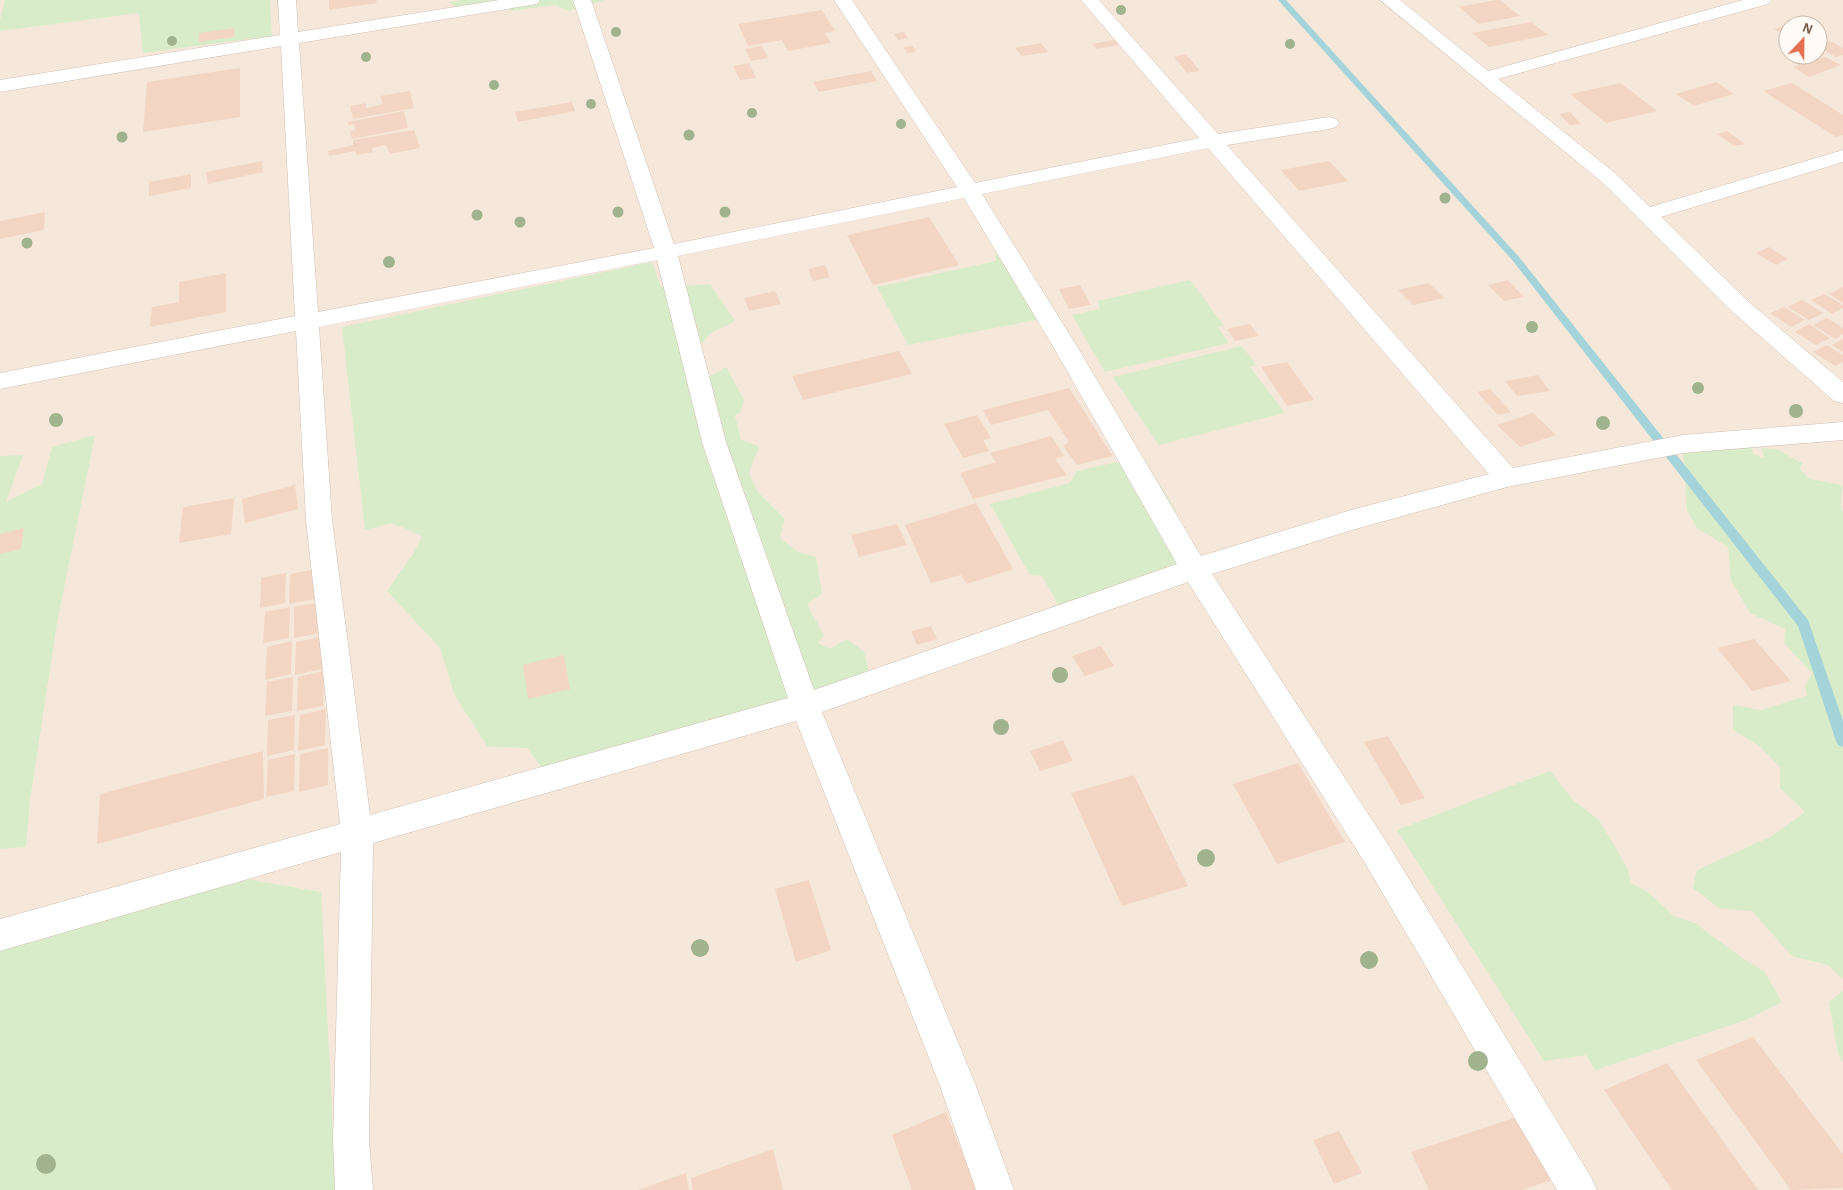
<svg xmlns="http://www.w3.org/2000/svg" width="1843" height="1190" font-family="'Alegreya Sans',sans-serif">
	<style>
		.residential { fill: #f5e8da; fill-rule: evenodd }
		.green { fill: #d8ecc9 }
		.lines { fill: none; stroke-linecap: round; stroke-linejoin: round }
		.stream { fill: #a5d3da; fill-rule: evenodd }
		.building { fill: #f3d5c3 }
		.street-casing { stroke: #d1beb0; stroke-width: 1 }
		.street { fill: #fff; fill-rule: evenodd }
		.tree { fill: #a0b28e }
	</style>
	<rect width="100%" height="100%" fill="#fdf6ec"/>
	<path class="residential" d="M0,0H1843V1190H0ZM1788,25H1818V55H1788Z"/>
	<g class="green">
		<path d="M5,0H270L272,36L143,53L139,13L0,31V20Z"/>
		<path d="M463,0H604L569,11L556,5L510,11L506,7L457,8L449,2Z"/>
		<path d="M1014,251L1051,317L908,345L877,287L996,261L995,255Z"/>
		<path d="M652,262L661,287L710,284L735,321L711,333L700,345L703,380L726,367L744,400L741,411L735,416L741,440L759,446L749,473L757,491L785,519L780,538L798,552L816,557L822,594L807,604L824,636L818,643L830,649L847,639L864,652L869,672L585,764L542,768L527,748L488,747L455,696L440,648L387,591L415,551L422,536L392,523L365,530L342,327Z"/>
		<path d="M1190,280L1224,326L1218,327L1229,343L1105,372L1072,315L1100,309L1098,301Z"/>
		<path d="M1242,346L1256,365L1250,367L1285,413L1159,445L1113,377Z"/>
		<path d="M95,435L57,623L30,800L26,847L0,849V456L23,455L6,502L42,484L52,447Z"/>
		<path d="M1727,445L1752,448L1753,454L1764,458L1762,448L1776,449L1802,463L1800,469L1810,479L1842,485C1843,496 1838,502 1843,512V979L1828,965L1792,956L1752,911L1719,908L1693,888L1697,870L1772,836L1805,812L1780,788V767L1759,746L1733,730V705L1761,710L1807,696L1805,686L1812,673L1784,643L1785,629L1750,613L1731,580L1728,547L1697,528L1687,510L1683,453Z"/>
		<path d="M1145,461L1177,512L1157,517L1181,557L1172,573L1060,608L1042,576L1030,575L990,504L1070,483L1077,471L1117,462L1127,466Z"/>
		<path d="M1550,771L1573,800L1599,820L1628,869L1631,883L1648,892L1674,916L1695,923L1742,958L1764,971L1782,1002L1749,1019L1595,1070L1586,1055L1544,1061L1397,830Z"/>
		<path d="M188,869L321,892L336,1190H0V924Z"/>
		<path d="M1843,991V1063L1838,1054L1829,1002Z"/>
	</g>
	<g class="lines">
		<path class="stream" d="M1278,0H1286L1519,257L1808,620L1843,721V747L1838,745L1836,741L1798,626L1513,261Z"/>
	</g>
	<g class="building">
		<path d="M329,0H376L377,3L329,10Z"/>
		<path d="M1496,0H1500L1520,16L1479,24L1459,7Z"/>
		<path d="M822,10L835,31L825,33L831,43L788,51L782,40L748,46L738,24Z"/>
		<path d="M1531,22L1548,35L1489,47L1472,33Z"/>
		<path d="M1788,25V37L1774,29Z"/>
		<path d="M235,28L234,37L199,42V33Z"/>
		<path d="M904,32L908,38L898,40L894,34Z"/>
		<path d="M1114,40L1119,45L1097,49L1092,44Z"/>
		<path d="M1830,41L1843,48V55L1836,57L1818,47V45Z"/>
		<path d="M1041,43L1048,52L1022,56L1015,48Z"/>
		<path d="M762,46L768,58L751,61L745,49Z"/>
		<path d="M913,46L916,52L907,53L903,47Z"/>
		<path d="M1186,54L1200,71L1187,73L1174,57Z"/>
		<path d="M1825,57L1841,65L1809,77L1793,67Z"/>
		<path d="M749,63L756,78L740,80L733,66Z"/>
		<path d="M240,68V117L143,132L147,82Z"/>
		<path d="M871,71L877,81L819,92L813,82Z"/>
		<path d="M1716,82L1734,94L1694,106L1676,94Z"/>
		<path d="M1621,83L1657,111L1606,123L1570,94Z"/>
		<path d="M1792,83L1843,115V135L1836,137L1763,91Z"/>
		<path d="M410,91L414,108L353,119L350,106L366,103V108L383,104L380,96Z"/>
		<path d="M572,102L575,111L518,122L515,112Z"/>
		<path d="M404,111L408,128L352,139L350,131L355,130L354,124L348,125V122Z"/>
		<path d="M1570,112L1581,124L1570,125L1559,114Z"/>
		<path d="M414,130L420,148L390,154L386,145L372,148L373,152L357,155L355,151L329,156L328,151L353,145V140Z"/>
		<path d="M1727,131L1745,144L1734,146L1717,134Z"/>
		<path d="M262,161L263,172L208,184L206,172Z"/>
		<path d="M1329,161L1348,181L1299,191L1281,170Z"/>
		<path d="M191,174V188L149,196V182Z"/>
		<path d="M45,212L44,230L0,239V221Z"/>
		<path d="M929,217L959,265L873,285L847,235Z"/>
		<path d="M1769,247L1788,259L1776,265L1756,253Z"/>
		<path d="M825,265L830,277L813,281L808,269Z"/>
		<path d="M226,273V312L150,327L152,307L179,302V282Z"/>
		<path d="M1508,280L1524,297L1504,301L1488,285Z"/>
		<path d="M1429,283L1444,298L1413,305L1398,290Z"/>
		<path d="M1080,285L1091,305L1069,309L1059,289Z"/>
		<path d="M1843,287V303L1829,294Z"/>
		<path d="M775,291L781,304L749,311L744,298Z"/>
		<path d="M1824,294L1843,305V308L1832,314L1811,300Z"/>
		<path d="M1802,300L1823,313L1809,320L1788,307Z"/>
		<path d="M1784,307L1805,320L1791,327L1770,313Z"/>
		<path d="M1827,318L1843,328V334L1835,339L1813,325Z"/>
		<path d="M1250,324L1259,336L1235,341L1227,329Z"/>
		<path d="M1809,324L1830,338L1816,345L1795,332Z"/>
		<path d="M1843,339V352L1832,345Z"/>
		<path d="M1827,345L1843,355V362L1835,366L1813,352Z"/>
		<path d="M899,351L912,374L803,400L792,376Z"/>
		<path d="M1287,362L1314,400L1287,406L1261,367Z"/>
		<path d="M1538,375L1550,391L1517,396L1505,381Z"/>
		<path d="M1069,388L1113,456L1077,465L1063,446L1069,442L1048,410L991,425L983,410Z"/>
		<path d="M1490,389L1511,412L1498,415L1477,392Z"/>
		<path d="M1533,413L1556,435L1520,447L1497,425Z"/>
		<path d="M977,415L991,438L983,440L989,451L963,458L944,424Z"/>
		<path d="M1051,436L1064,456L1055,459L1067,475L973,499L960,473L996,462L990,453Z"/>
		<path d="M295,485L298,509L245,523L242,499Z"/>
		<path d="M234,498L231,534L179,543L183,507Z"/>
		<path d="M976,503L1013,569L967,584L961,575L931,583L905,525Z"/>
		<path d="M897,524L907,545L859,557L851,535Z"/>
		<path d="M24,528L21,549L0,554V534Z"/>
		<path d="M315,569L314,599L289,604L290,574Z"/>
		<path d="M286,573L285,603L260,608L261,578Z"/>
		<path d="M320,602V633L294,638V607Z"/>
		<path d="M290,607L289,638L263,643L265,612Z"/>
		<path d="M931,626L937,639L917,645L911,631Z"/>
		<path d="M322,637V669L295,675L296,642Z"/>
		<path d="M1754,639L1791,681L1752,691L1717,648Z"/>
		<path d="M292,641L291,674L265,680L267,647Z"/>
		<path d="M1101,646L1114,666L1085,676L1072,656Z"/>
		<path d="M564,655L570,689L528,699L523,665Z"/>
		<path d="M324,671L323,706L297,711L298,677Z"/>
		<path d="M293,677L292,711L265,716L267,682Z"/>
		<path d="M326,709L325,745L298,751L300,715Z"/>
		<path d="M295,715L294,750L267,756L268,720Z"/>
		<path d="M1388,736L1425,798L1401,805L1364,742Z"/>
		<path d="M1063,740L1073,761L1040,771L1030,751Z"/>
		<path d="M328,748V785L299,792L300,754Z"/>
		<path d="M263,751L264,799L97,844L100,794Z"/>
		<path d="M295,754L294,791L266,797L268,760Z"/>
		<path d="M1298,763L1345,842L1277,864L1233,784Z"/>
		<path d="M1134,775L1188,886L1122,906L1071,793Z"/>
		<path d="M809,880L831,950L796,962L775,889Z"/>
		<path d="M1753,1037L1843,1154V1188L1791,1190L1696,1060Z"/>
		<path d="M1667,1063L1758,1190H1672L1604,1090Z"/>
		<path d="M946,1112L977,1190H912L892,1135Z"/>
		<path d="M1529,1113L1567,1175L1522,1190H1429L1411,1152Z"/>
		<path d="M1339,1131L1362,1173L1334,1184L1313,1140Z"/>
		<path d="M773,1149L783,1190H693L691,1178Z"/>
		<path d="M686,1173L689,1190H638Z"/>
	</g>
	<g class="lines">
		<defs>
			<g id="street">
				<path d="M278,0H296L298,32L499,0H540L537,4L531,5L299,43L318,312L654,248L573,0H591L674,244L957,187L834,0H852L975,183L1199,138L1081,0H1099L1218,134L1329,117L1336,119L1339,123L1336,127L1329,129L1227,145L1513,468L1683,435L1843,422V440L1683,453L1507,487L1352,530L1212,574L1387,843L1591,1177L1597,1190H1557L1365,863L1188,582L822,712L976,1086L1014,1190H976L940,1086L796,721L373,843L369,1141L373,1190H335L333,1141L341,852L0,951V919L340,824L306,520L296,331L0,389V373L295,316L281,46L0,92V80L280,35ZM1208,148L1489,474L1351,510L1201,556L1078,348L982,194ZM964,198L1054,348L1177,564L814,690L726,442L678,256ZM657,260L702,442L788,698L370,815L332,520L319,327Z"/>
				<path d="M1380,0H1400L1488,71L1743,0H1771L1768,4L1498,79L1616,174L1650,207L1843,150V162L1661,217L1751,304L1843,382V403L1834,401L1735,314L1602,182Z"/>
			</g>
		</defs>
		<use href="#street" class="street-casing"/>
		<use href="#street" class="street"/>
	</g>
	<g class="tree">
		<circle cx="1121" cy="10" r="5"/>
		<circle cx="616" cy="32" r="5"/>
		<circle cx="172" cy="41" r="5"/>
		<circle cx="1290" cy="44" r="5"/>
		<circle cx="366" cy="57" r="5"/>
		<circle cx="494" cy="85" r="5"/>
		<circle cx="591" cy="104" r="5"/>
		<circle cx="752" cy="113" r="5"/>
		<circle cx="901" cy="124" r="5"/>
		<circle cx="689" cy="135" r="5.5"/>
		<circle cx="122" cy="137" r="5.5"/>
		<circle cx="1445" cy="198" r="5.5"/>
		<circle cx="618" cy="212" r="5.5"/>
		<circle cx="725" cy="212" r="5.5"/>
		<circle cx="477" cy="215" r="5.5"/>
		<circle cx="520" cy="222" r="5.5"/>
		<circle cx="27" cy="243" r="5.5"/>
		<circle cx="389" cy="262" r="6"/>
		<circle cx="1532" cy="327" r="6"/>
		<circle cx="1698" cy="388" r="6"/>
		<circle cx="1796" cy="411" r="7"/>
		<circle cx="56" cy="420" r="7"/>
		<circle cx="1603" cy="423" r="7"/>
		<circle cx="1060" cy="675" r="8"/>
		<circle cx="1001" cy="727" r="8"/>
		<circle cx="1206" cy="858" r="9"/>
		<circle cx="700" cy="948" r="9"/>
		<circle cx="1369" cy="960" r="9"/>
		<circle cx="1478" cy="1061" r="10"/>
		<circle cx="46" cy="1164" r="10"/>
	</g>
	<g transform="translate(1803 40) rotate(22)"><circle r="24" fill="#fffaf3" stroke="#cabbb1"/>
	<path d="M0-4L9 19L0 12L-9 19Z" fill="#e76f51"/>
	<text y="-8" font-size="14" font-weight="bold" text-anchor="middle" fill="#7a5c4d">N</text>
	</g>
</svg>
